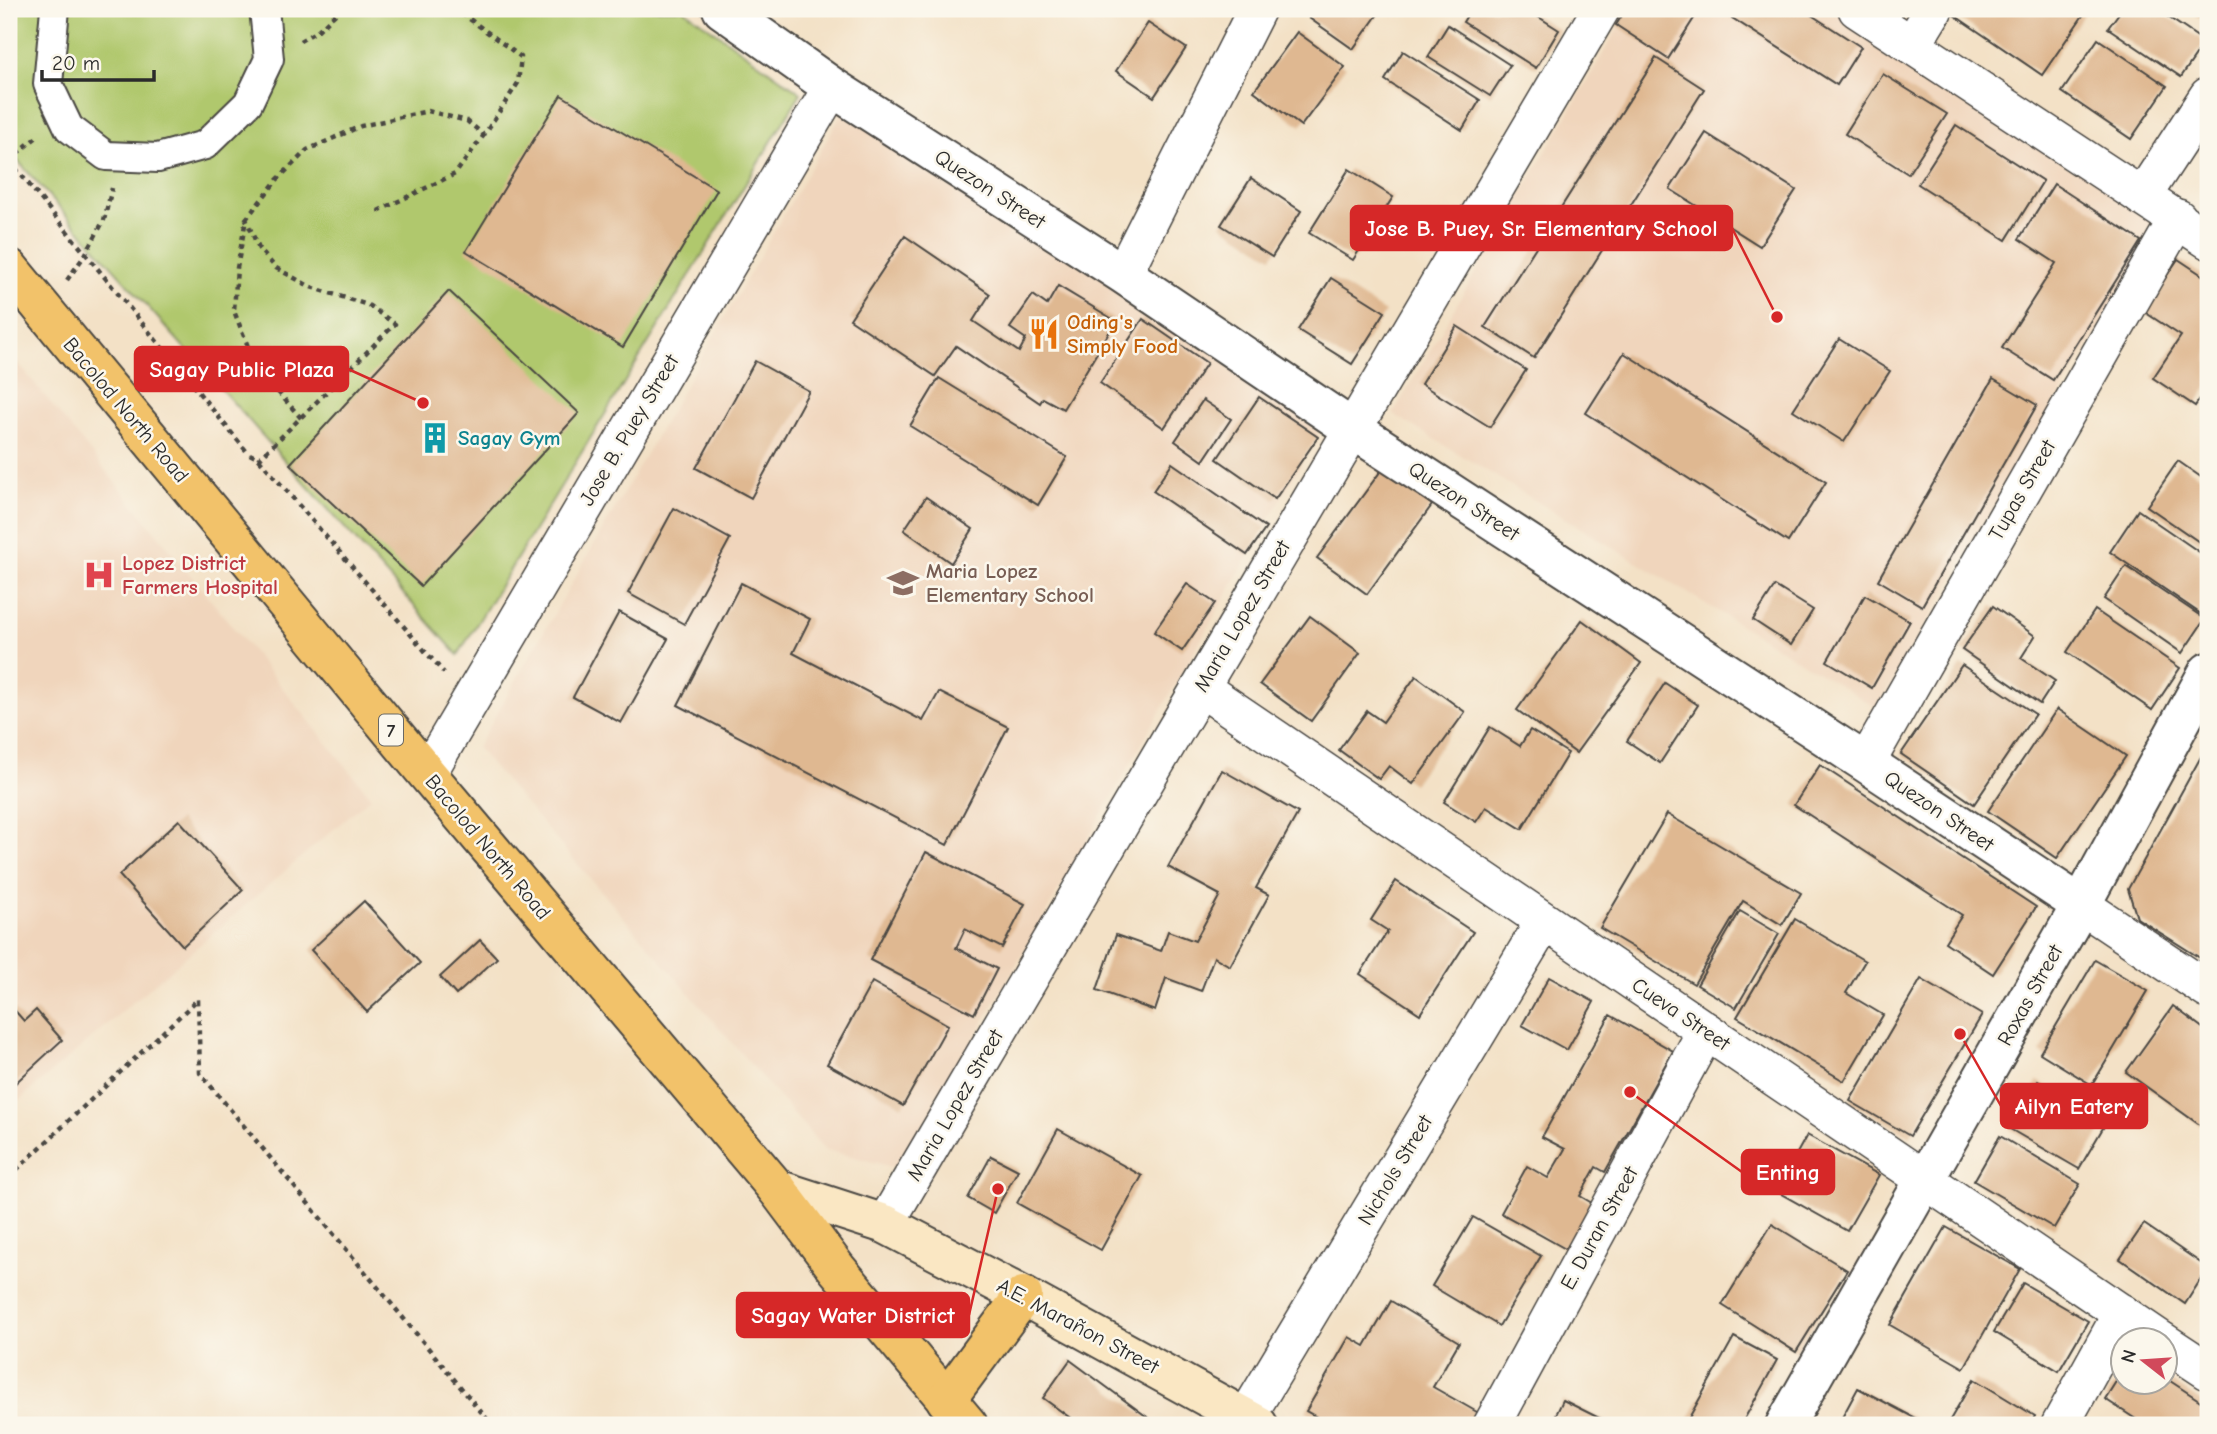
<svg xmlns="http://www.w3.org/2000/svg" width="2217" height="1434" font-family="'Comic Neue',sans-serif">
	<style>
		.built { fill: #f0d5bc }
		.green { fill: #b0c86d; stroke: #6e7a4c; stroke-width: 2 }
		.building { fill: #dfb891 }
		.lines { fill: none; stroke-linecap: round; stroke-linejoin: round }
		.pedestrian-casing { stroke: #494642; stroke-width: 32 }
		.minor-casing { stroke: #494642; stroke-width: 40 }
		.tertiary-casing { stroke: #494642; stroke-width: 42 }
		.secondary-casing { stroke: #494642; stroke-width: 42 }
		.trunk-casing { stroke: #494642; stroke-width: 42 }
		.path { stroke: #494642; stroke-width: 4.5; stroke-dasharray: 5 5; stroke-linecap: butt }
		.pedestrian { stroke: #fff; stroke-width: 28 }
		.minor { stroke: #fff; stroke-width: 37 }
		.tertiary { stroke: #fff; stroke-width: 38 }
		.secondary { stroke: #fae7c3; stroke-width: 38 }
		.trunk { stroke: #f2c26a; stroke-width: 38 }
		.labels { text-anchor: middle; stroke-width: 5; stroke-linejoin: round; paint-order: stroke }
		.shield { fill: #fbf7ec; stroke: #696865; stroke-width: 2 }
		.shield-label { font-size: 19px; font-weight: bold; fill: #2b2b2b }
		.street-label { font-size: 21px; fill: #2b2b2b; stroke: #fbf7ec }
		.food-label { font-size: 21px; font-weight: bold; fill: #c56008; stroke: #fbf7ec; text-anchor: start }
		.culture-label { font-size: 21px; font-weight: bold; fill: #0d838f; stroke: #fbf7ec; text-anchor: start }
		.health-label { font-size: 21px; font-weight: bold; fill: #be3a42; stroke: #fbf7ec; text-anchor: start }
		.education-label { font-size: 21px; font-weight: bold; fill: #785e54; stroke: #fbf7ec; text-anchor: start }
		.leader { fill: none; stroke: #d62828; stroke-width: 2.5 }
		.callout-dot { fill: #d62828; stroke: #fbf7ec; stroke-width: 2.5 }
		.callout { fill: #d62828; stroke: #d62828; stroke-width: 2.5 }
		.callout-label { font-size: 23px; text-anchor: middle; font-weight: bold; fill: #fff }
	</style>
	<rect width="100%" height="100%" fill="#fbf7ec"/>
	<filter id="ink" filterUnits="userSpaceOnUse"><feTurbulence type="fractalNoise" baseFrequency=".0143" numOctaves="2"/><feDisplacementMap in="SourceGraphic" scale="14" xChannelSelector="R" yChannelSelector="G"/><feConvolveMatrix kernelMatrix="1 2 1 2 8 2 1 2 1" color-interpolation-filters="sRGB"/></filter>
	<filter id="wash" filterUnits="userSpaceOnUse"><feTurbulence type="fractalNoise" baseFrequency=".00686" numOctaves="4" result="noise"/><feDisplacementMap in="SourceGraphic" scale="28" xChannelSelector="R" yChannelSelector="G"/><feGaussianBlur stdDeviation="1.57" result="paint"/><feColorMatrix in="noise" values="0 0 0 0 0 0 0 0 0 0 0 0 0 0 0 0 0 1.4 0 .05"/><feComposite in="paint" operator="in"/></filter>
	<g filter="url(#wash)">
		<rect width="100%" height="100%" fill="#f3e1c6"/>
		<g class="built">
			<path d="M1629,9H1850L2162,220L1877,708L1393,414Z"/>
			<path d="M849,101L1327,418L900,1169L824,1149L477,748Z"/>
			<path d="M9,352L371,797L9,1109Z"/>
		</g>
		<path class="green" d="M9,9H683L801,93L458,655L9,151Z"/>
		<g id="blocks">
			<g class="building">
				<path d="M1316,9H1371L1378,14L1353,49L1309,18Z"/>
				<path d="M1471,9H1526L1559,30L1536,68L1463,22Z"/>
				<path d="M1626,9H1700L1668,59L1616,25Z"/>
				<path d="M1718,9H1802L1861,47L1837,85Z"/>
				<path d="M1958,9H2082L2086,11L2042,75L1954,15Z"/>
				<path d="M2122,9H2156L2205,42L2181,77L2108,28Z"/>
				<path d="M2187,9H2208V23Z"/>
				<path d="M1148,23L1186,48L1154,97L1116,71Z"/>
				<path d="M1448,25L1510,65L1490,96L1428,57Z"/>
				<path d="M1297,32L1345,67L1301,126L1254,91Z"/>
				<path d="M2098,39L2167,86L2131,139L2062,92Z"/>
				<path d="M1403,51L1480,100L1462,130L1385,80Z"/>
				<path d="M1656,58L1704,89L1534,358L1485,327Z"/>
				<path d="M1883,74L1947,114L1908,174L1845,134Z"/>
				<path d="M561,95L717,190L623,347L466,251Z"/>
				<path d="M1956,125L2043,181L2006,240L1918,184Z"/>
				<path d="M1706,133L1796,190L1760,246L1670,189Z"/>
				<path d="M1349,169L1393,197L1353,260L1309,233Z"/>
				<path d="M1251,178L1301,211L1272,257L1221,225Z"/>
				<path d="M2054,184L2141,241L2053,380L2002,348L2056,263L2019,239Z"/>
				<path d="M905,236L990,294L973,321L1019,352L1026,339L1010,328L1033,295L1047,305L1058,286L1116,321L1063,409L1043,398L1040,403L956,346L935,376L850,319Z"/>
				<path d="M2178,259L2208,279V387L2195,406L2153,378L2181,336L2143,311Z"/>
				<path d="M1331,278L1385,312L1352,364L1298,330Z"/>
				<path d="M449,291L579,413L421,586L290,464Z"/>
				<path d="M1143,319L1207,363L1164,428L1100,383Z"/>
				<path d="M1457,326L1526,370L1490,427L1421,384Z"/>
				<path d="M1839,339L1890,371L1844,442L1793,410Z"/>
				<path d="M1624,353L1826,482L1788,542L1586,413Z"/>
				<path d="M755,361L809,391L751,498L696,468Z"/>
				<path d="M939,378L1067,457L1038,505L910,426Z"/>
				<path d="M1993,379L2037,405L1922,606L1878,580Z"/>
				<path d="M1259,397L1318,437L1275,499L1217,459Z"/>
				<path d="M1203,400L1231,419L1203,461L1175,441Z"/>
				<path d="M2178,461L2208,482V548L2147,506Z"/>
				<path d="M1172,463L1266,528L1247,555L1153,491Z"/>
				<path d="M1383,468L1432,505L1367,594L1317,558Z"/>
				<path d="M926,497L973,529L951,563L904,530Z"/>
				<path d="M674,508L730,539L684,624L628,593Z"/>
				<path d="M2138,510L2208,558V609L2204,616L2110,552Z"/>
				<path d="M2126,566L2205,619L2182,653L2104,599Z"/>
				<path d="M741,583L810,619L793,653L923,721L939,692L1008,727L947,845L678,705Z"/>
				<path d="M1187,584L1215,603L1182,651L1154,632Z"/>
				<path d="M1775,586L1813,610L1791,645L1753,620Z"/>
				<path d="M1865,595L1910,621L1872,688L1827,661Z"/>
				<path d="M1993,606L2035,636L2021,658L2055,681L2040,704L1962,650Z"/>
				<path d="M2095,610L2180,668L2152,710L2067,652Z"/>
				<path d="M619,612L668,639L621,723L573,697Z"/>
				<path d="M1310,616L1360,653L1311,721L1260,684Z"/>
				<path d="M1582,620L1641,663L1576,753L1517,710Z"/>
				<path d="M1962,665L2035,714L1974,804L1901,754Z"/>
				<path d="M1416,676L1465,712L1413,784L1389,766L1379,779L1339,750L1367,711L1383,722Z"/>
				<path d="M1665,683L1698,705L1660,763L1627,741Z"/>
				<path d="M2057,709L2126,756L2057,858L1988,811Z"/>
				<path d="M1490,727L1520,746L1530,730L1568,753L1522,829L1486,807L1476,822L1444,802Z"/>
				<path d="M2208,744V963L2137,918L2128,889Z"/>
				<path d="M1820,765L2036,907L1993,974L1945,942L1962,915L1794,805Z"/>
				<path d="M1222,770L1298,813L1256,888L1269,895L1230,966L1214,957L1201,991L1166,978L1155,1011L1097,990L1116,935L1161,951L1168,931L1195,941L1220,895L1168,867Z"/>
				<path d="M1667,814L1801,893L1782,925L1743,901L1694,984L1600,928Z"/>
				<path d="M179,820L243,890L183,946L119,875Z"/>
				<path d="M926,852L1025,904L1002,948L965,929L956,948L997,969L974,1014L870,960Z"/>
				<path d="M1396,881L1473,932L1420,1014L1360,974L1388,931L1371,920Z"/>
				<path d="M364,901L420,963L367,1012L311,950Z"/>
				<path d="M1740,911L1779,934L1736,1008L1697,985Z"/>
				<path d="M1795,919L1865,961L1846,993L1883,1015L1844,1081L1737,1017Z"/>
				<path d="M480,940L497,958L456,995L440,977Z"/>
				<path d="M2095,960L2148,991L2092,1085L2040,1053Z"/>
				<path d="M1549,977L1594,1002L1567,1050L1522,1025Z"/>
				<path d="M1921,979L1982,1015L1910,1136L1850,1101Z"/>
				<path d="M872,982L948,1025L903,1106L827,1064Z"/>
				<path d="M9,1004L24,1021L36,1010L62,1040L9,1089Z"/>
				<path d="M2173,1006L2208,1032V1131L2126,1072Z"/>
				<path d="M1610,1015L1673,1051L1605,1172L1596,1167L1580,1196L1597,1206L1571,1252L1501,1213L1527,1166L1548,1178L1565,1149L1542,1137Z"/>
				<path d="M2038,1081L2107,1121L2079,1169L2010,1129Z"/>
				<path d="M1058,1129L1142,1176L1101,1250L1017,1203Z"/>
				<path d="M1807,1135L1879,1175L1847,1231L1776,1191Z"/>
				<path d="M2000,1136L2080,1184L2054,1228L1974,1181Z"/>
				<path d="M991,1156L1018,1170L994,1213L968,1198Z"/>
				<path d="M1473,1217L1541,1256L1499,1326L1432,1286Z"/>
				<path d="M1772,1224L1847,1270L1796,1352L1722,1305Z"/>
				<path d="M2144,1224L2208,1268L2185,1304L2120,1259Z"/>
				<path d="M1946,1227L2020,1269L1964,1368L1890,1325Z"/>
				<path d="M2023,1283L2088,1321L2059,1371L1994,1332Z"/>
				<path d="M1391,1301L1459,1342L1433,1387L1491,1420L1488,1425H1331L1306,1411L1349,1337L1365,1346Z"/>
				<path d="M1734,1337L1777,1360L1741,1425H1685Z"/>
				<path d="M1070,1360L1158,1425H1080L1043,1398Z"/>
				<path d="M2122,1372V1382H2164V1377L2208,1406V1425H2145L2105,1399Z"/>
				<path d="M1974,1379L2035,1416L2030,1425H1947Z"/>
				<path d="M1858,1388L1928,1425H1838Z"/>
				<path d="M1563,1400L1613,1425H1551Z"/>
			</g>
		</g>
	</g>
	<g filter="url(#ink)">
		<use href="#blocks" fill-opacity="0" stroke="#494642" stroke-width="2"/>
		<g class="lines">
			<defs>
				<path id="pedestrian" d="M55,9L48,84L69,128L106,156L158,158L205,145L248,103L269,59L264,9"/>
				<g id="minor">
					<path d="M1857,9L2208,240"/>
					<path d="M1912,45L1934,9"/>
					<path d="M2142,197L2208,96"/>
					<path d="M1123,274L1257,9"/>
					<path d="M1201,688L2161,1340"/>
					<path d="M1866,763L2178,218"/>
					<path d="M427,774L832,87"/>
					<path d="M2081,905L2208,990"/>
					<path d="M885,1224C1124,819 1360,413 1601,9"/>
					<path d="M2164,1342L2208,1371"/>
					<path d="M1246,1418L1544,922"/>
					<path d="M1492,1425L1706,1031"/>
					<path d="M2060,1425L2122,1313"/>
				</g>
				<g id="tertiary">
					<path d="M722,9L832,87L1123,274L1351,428L1866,763L2081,905"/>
					<path d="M1785,1425L2081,905L2208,672"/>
				</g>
				<path id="secondary" d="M777,1189L885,1224L1023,1296L1258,1425"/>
				<g id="trunk">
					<path d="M9,268L427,774L777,1189L837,1269L968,1425"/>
					<path d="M946,1400L1023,1296"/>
				</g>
			</defs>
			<use href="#pedestrian" class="pedestrian-casing"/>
			<use href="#minor" class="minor-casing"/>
			<use href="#tertiary" class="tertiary-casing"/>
			<use href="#secondary" class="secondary-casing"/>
			<use href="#trunk" class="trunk-casing"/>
			<g class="path">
				<path d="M300,41L317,31L341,9"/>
				<path d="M9,160L248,453L259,459L395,324L368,305L311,287L276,268L259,249L246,219"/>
				<path d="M9,160L38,136"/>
				<path d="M378,211L455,174L484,135"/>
				<path d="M67,280L85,255L104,220L112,188"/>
				<path d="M301,418L271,384L251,354L234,311L237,268L246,219L277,180L307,150L361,126L428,111L467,121L484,135L518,83L521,57L456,9"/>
				<path d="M259,459L444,673"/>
				<path d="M9,1177L198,999L200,1073L492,1425"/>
			</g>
			<use href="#pedestrian" class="pedestrian"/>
			<use href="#minor" class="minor"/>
			<use href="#tertiary" class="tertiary"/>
			<use href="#secondary" class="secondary"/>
			<use href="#trunk" class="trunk"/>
		</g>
	</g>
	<defs>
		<symbol id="restaurant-bare" viewBox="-9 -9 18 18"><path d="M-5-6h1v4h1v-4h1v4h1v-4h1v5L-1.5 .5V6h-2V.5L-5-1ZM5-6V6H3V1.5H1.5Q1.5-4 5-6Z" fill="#e8710a" stroke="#fbf7ec" stroke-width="2.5" paint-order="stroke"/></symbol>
		<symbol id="building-bare" viewBox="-9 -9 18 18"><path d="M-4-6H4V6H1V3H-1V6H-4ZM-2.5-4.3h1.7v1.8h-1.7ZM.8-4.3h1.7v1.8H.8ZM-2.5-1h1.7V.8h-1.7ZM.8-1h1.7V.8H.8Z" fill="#0f9aa8" stroke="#fbf7ec" stroke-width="2.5" paint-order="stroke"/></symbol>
		<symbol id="hospital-bare" viewBox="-9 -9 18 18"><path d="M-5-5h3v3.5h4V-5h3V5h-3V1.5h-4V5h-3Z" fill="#e0444e" stroke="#fbf7ec" stroke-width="2.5" paint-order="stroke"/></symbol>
		<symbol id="school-bare" viewBox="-9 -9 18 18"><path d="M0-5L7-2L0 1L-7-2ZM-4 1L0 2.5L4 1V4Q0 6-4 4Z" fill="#8d6e63" stroke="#fbf7ec" stroke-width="2.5" paint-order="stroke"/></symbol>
	</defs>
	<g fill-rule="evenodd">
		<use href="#restaurant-bare" x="1022" y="312" width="44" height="44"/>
		<use href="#building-bare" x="413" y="416" width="44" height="44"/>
		<use href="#hospital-bare" x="77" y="553" width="44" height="44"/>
		<use href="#school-bare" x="881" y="561" width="44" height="44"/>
	</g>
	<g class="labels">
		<rect class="shield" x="379" y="714.5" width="24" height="31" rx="5"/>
		<g class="shield-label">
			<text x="391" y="737">7</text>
		</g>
		<g class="street-label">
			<text transform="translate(990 189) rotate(33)" y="7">Quezon Street</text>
			<text transform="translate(126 410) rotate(50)" y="7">Bacolod North Road</text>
			<text transform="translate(629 430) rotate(-59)" y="7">Jose B. Puey Street</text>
			<text transform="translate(2022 490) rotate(-60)" y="7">Tupas Street</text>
			<text transform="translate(1464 501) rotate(33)" y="7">Quezon Street</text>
			<text transform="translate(1242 616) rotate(-60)" y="7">Maria Lopez Street</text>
			<text transform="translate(1939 811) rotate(34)" y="7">Quezon Street</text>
			<text transform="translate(488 847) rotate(50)" y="7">Bacolod North Road</text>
			<text transform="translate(2030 995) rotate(-61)" y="7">Roxas Street</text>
			<text transform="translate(1681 1014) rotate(34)" y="7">Cueva Street</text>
			<text transform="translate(955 1105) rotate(-60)" y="7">Maria Lopez Street</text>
			<text transform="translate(1395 1170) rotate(-59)" y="7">Nichols Street</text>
			<text transform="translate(1599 1228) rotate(-61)" y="7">E. Duran Street</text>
			<text transform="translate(1078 1326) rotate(28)" y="7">A.E. Marañon Street</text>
		</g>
		<g class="food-label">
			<text x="1067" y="329">Oding's<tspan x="1067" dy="24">Simply Food</tspan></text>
		</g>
		<g class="culture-label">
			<text x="458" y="445">Sagay Gym</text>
		</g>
		<g class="health-label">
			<text x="122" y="570">Lopez District<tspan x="122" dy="24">Farmers Hospital</tspan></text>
		</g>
		<g class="education-label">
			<text x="926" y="578">Maria Lopez<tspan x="926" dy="24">Elementary School</tspan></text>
		</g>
	</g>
	<path class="leader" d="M1777 317L1732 228M423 403L348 369M1960 1034L2001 1106M1630 1092L1742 1172M998 1189L969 1315"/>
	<g class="callout-dot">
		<circle cx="1777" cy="317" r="7"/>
		<circle cx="423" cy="403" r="7"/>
		<circle cx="1960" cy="1034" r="7"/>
		<circle cx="1630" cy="1092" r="7"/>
		<circle cx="998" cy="1189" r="7"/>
	</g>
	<g class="callout">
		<rect x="1351" y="206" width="381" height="44" rx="7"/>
		<rect x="135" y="347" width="213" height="44" rx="7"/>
		<rect x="2001" y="1084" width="146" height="44" rx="7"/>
		<rect x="1742" y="1150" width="92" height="44" rx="7"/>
		<rect x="737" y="1293" width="232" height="44" rx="7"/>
	</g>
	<g class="callout-label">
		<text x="1541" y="236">Jose B. Puey, Sr. Elementary School</text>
		<text x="242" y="377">Sagay Public Plaza</text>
		<text x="2074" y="1114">Ailyn Eatery</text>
		<text x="1788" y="1180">Enting</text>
		<text x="853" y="1323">Sagay Water District</text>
	</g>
	<rect width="2217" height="1434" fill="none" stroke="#fbf7ec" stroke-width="35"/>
	<g transform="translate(2144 1361) rotate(287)"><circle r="33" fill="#fbf7ec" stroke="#a8a59f" stroke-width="2"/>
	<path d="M0-5L12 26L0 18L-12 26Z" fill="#d1495b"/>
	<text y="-10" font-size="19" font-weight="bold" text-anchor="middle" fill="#2b2b2b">N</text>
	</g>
	<path d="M42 70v10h112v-10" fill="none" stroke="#2b2b2b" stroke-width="3.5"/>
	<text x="52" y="70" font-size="21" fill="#2b2b2b" stroke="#fbf7ec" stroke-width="5" paint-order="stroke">20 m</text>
</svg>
